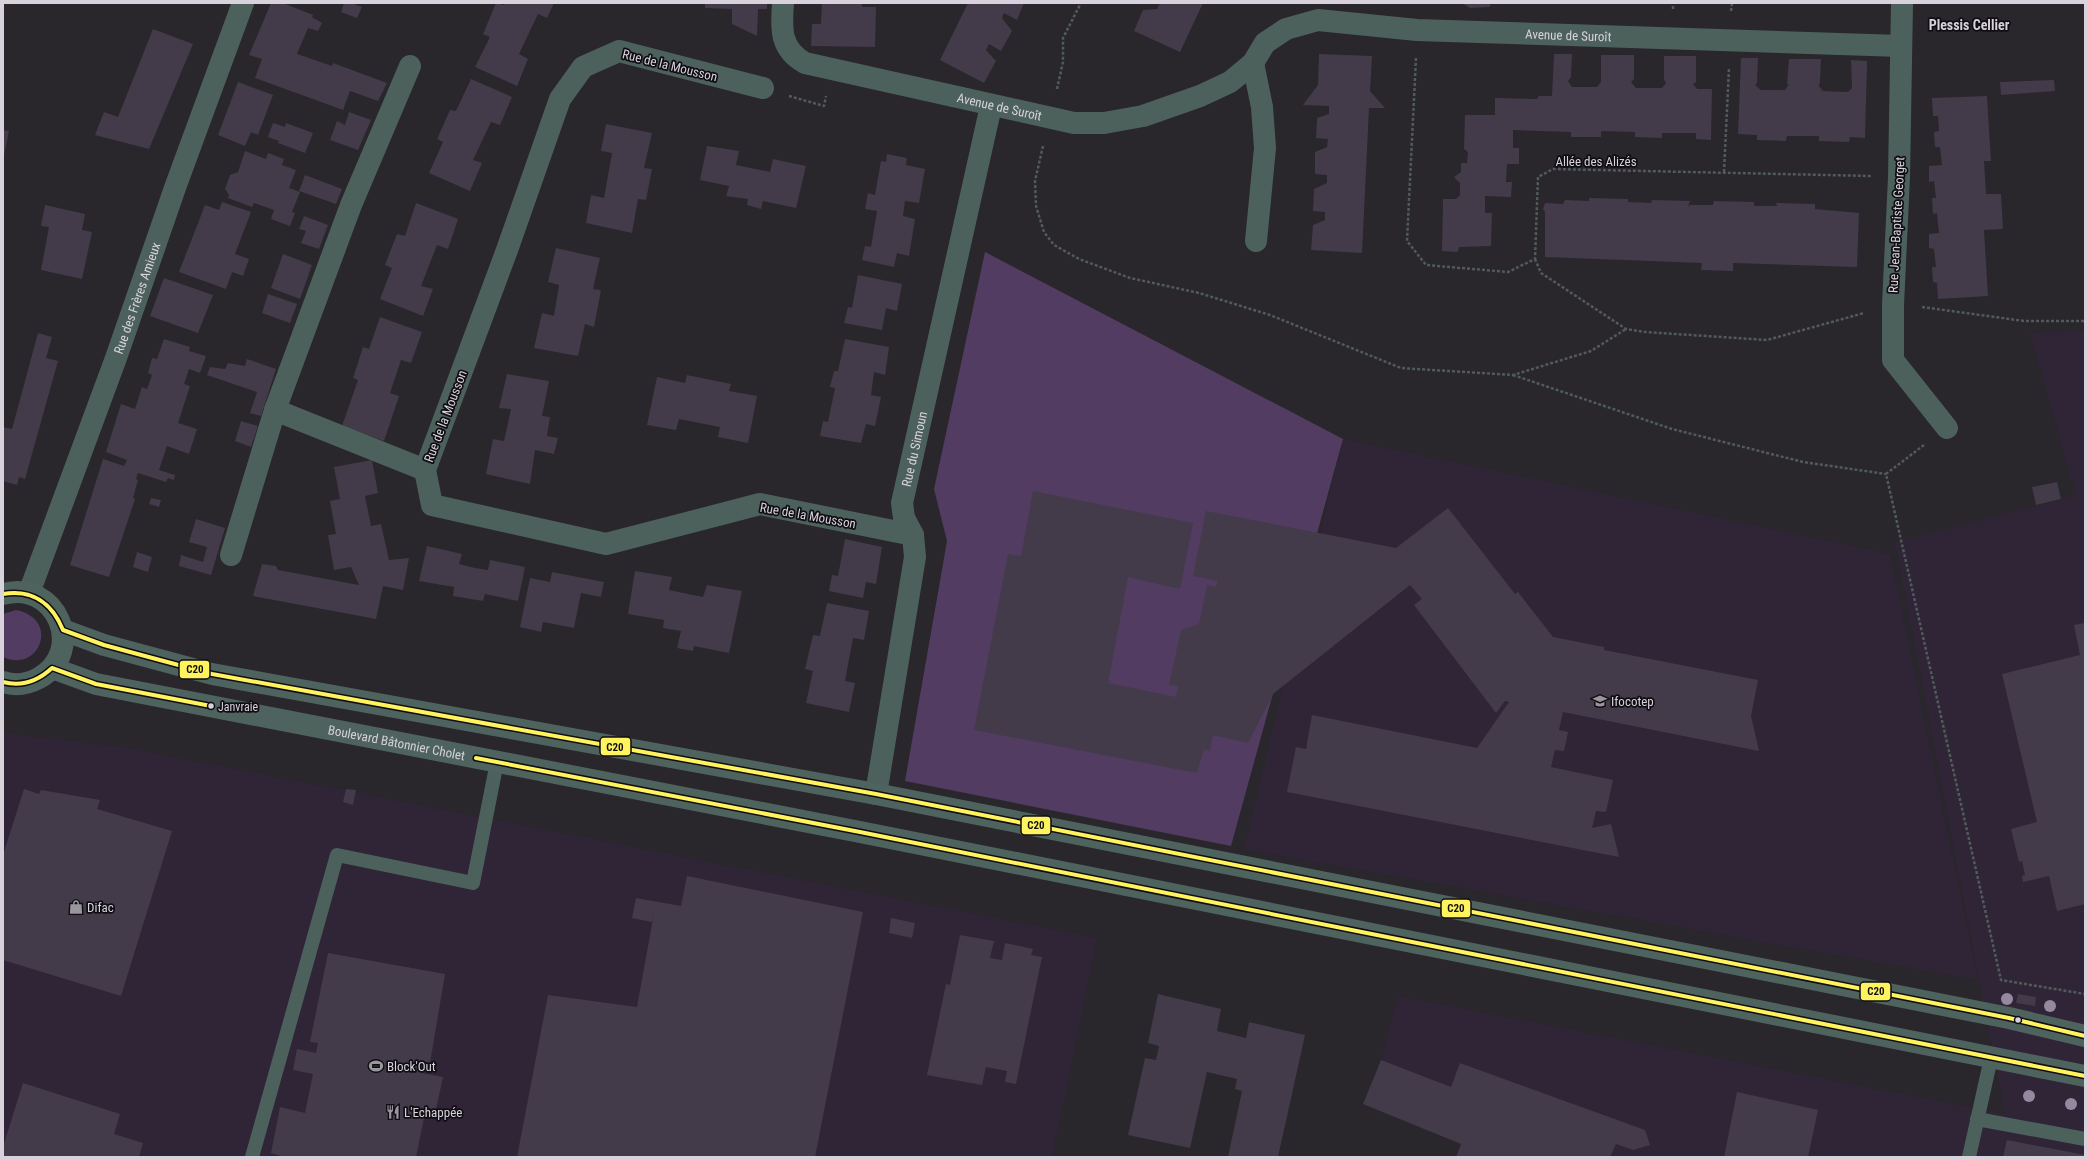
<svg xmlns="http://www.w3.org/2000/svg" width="2088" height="1160" font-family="'Roboto Condensed',sans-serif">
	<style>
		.built { fill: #2f2537 }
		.green { fill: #523c62 }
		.building { fill: #433b49 }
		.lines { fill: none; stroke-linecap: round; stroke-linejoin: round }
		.path { stroke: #505b5a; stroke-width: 2.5; stroke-dasharray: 3 2; stroke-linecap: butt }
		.lane { stroke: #4d615c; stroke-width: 14 }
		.street { stroke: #4d615c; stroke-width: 22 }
		.secondary { stroke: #4e625e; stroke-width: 22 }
		.bus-1-casing { stroke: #100d13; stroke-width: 7 }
		.bus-1 { stroke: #fff45e; stroke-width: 4 }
		.tree { fill: #9589a0 }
		.bus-dot { fill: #d7d2dc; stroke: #100d13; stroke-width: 1.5 }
		.labels { text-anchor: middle; stroke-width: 3.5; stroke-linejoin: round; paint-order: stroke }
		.bus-label { font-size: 12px; fill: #d7d2dc; stroke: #100d13; text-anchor: start }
		.street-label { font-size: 13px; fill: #d7d2dc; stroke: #100d13 }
		.poi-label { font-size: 13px; fill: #d7d2dc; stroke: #100d13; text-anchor: start }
		.neighbourhood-label { font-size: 14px; font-weight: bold; fill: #d7d2dc; stroke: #100d13 }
		.line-badge { stroke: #100d13; stroke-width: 1.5 }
		.pale-badge-label { font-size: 11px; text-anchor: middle; font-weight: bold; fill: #111 }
	</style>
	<rect width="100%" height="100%" fill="#29262c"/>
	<g class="built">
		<path d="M2085,331V1157H1456L1461,1144L1363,1104L1381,1060L1398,996L2005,1114L1895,542L2076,496L2030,333Z"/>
		<path d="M1343,439L1890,554L1978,980L1244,849Z"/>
		<path d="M3,733L122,747L1097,938L1052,1157H3Z"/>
	</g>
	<g class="green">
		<path d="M985,252L1343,439L1231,846L905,781L947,541L934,489Z"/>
		<path d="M16,610C61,619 39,674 3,657V614Z"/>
	</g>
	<g class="building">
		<path d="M271,3H283L313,15L312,17L322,23L318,31L308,28L297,54L332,66L333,63L387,83L378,101L350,91L343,110L255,78L262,59L249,55Z"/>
		<path d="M344,3H351L362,7L357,18L341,12Z"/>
		<path d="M496,3L504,5L505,3H554L547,18L538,14L519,54L528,59L517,86L475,67L490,37L483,34Z"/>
		<path d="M705,3H767V9H758L757,36L732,24V9L705,8Z"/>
		<path d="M822,3H862V7H876L875,47L811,46L812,24H821Z"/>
		<path d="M968,3H1024L1017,20L1004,13L1002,18L1012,31L1001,51L989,44L986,50L996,61L984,83L940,60Z"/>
		<path d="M1160,3H1203L1180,52L1134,31L1143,10L1157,9Z"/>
		<path d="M1462,3H1490V7L1470,8Z"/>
		<path d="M153,29L193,44L149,149L95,135L104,112L118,117Z"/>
		<path d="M1319,54L1372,56L1370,91L1385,108H1369L1362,253L1311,250L1313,225L1325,220V212L1313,211L1314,189L1327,183V175L1315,174V152L1327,147L1328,139L1316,138L1317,118L1329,114V106L1303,105L1318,85Z"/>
		<path d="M1554,54H1572L1571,77L1568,81L1572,87H1597L1601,82V55H1634V79L1631,82L1636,88H1662L1666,83L1664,80V56H1696V82L1693,84L1697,89H1712L1711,140L1696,139V133H1662V138L1635,137V132L1601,131V137H1571V132L1513,130V148H1519V164H1507L1506,182H1512L1511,197L1485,196V213H1492L1491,246L1459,247L1458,252L1442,251L1443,199H1456L1460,195V183L1454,177L1461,172V163H1467L1468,152L1464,149L1465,115H1495V98L1537,99L1539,96H1552Z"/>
		<path d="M1741,58H1758L1757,83L1755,85L1761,90H1785L1789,84H1787L1789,59H1821L1820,82L1819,86L1823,91L1848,92L1852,88L1851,60L1867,61L1865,138L1850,137L1849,142L1819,141V136H1787L1786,141L1757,140V135L1738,134Z"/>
		<path d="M471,79L512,97L500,125L491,122L473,160L482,163L470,191L429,173L443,142L437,139L450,110L456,111Z"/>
		<path d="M2054,80L2055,91L2001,95L2000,82Z"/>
		<path d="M238,82L273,95L258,135L251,132L245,146L218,135Z"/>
		<path d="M1987,96L1991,161H1984L1986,194H2001L2003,229L1984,230L1988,296L1938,299L1937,283L1933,282L1932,267H1936L1934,249L1929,248V234L1939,233L1937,213L1933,214L1932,198H1936L1934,181L1929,182V166L1942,165L1940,147H1935L1934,132L1939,131L1938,116H1933L1932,98Z"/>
		<path d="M349,112L371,120L358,150L330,140L337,121L345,125Z"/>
		<path d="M273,123L285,127L286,123L313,133L305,153L278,143L279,141L268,137Z"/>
		<path d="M606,124L652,133L644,168L652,169L646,200L638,199L632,233L586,223L591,195L604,198L612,153L601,151Z"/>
		<path d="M3,130L9,131L4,155H3Z"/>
		<path d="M707,146L739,151L736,165L770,172L773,159L806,166L796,208L763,201L761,209L747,205L748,199L726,196L729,186L700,180Z"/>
		<path d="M245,151L266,159L268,153L284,159L282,165L296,170L289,188L300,192L292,212L295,213L290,226L271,219L274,210L254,203L252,207L228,198L229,195L225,189L230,175L238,172Z"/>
		<path d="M887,154L907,158L906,165L925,169L919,203L905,201L903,216L915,219L909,256L897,253L894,267L862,260L865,246L871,247L877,211L865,209L868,193L875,195L881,161L886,162Z"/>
		<path d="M305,175L342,189L336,204L299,191Z"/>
		<path d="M1589,198L1628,199V202L1651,203L1652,200L1690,201L1688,207L1690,205H1713L1714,201L1754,202V206H1777L1776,203L1815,204V209L1859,213L1857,267L1733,263V271L1701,270L1702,263L1545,257V212L1543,209L1545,203L1563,204L1565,200L1589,201Z"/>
		<path d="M222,202L251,212L235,254L249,259L243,276L232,272L226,289L179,272L205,205L219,210Z"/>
		<path d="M416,203L458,219L448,249L437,245L421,286L433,289L423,316L380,299L392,268L385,265L397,234L405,236Z"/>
		<path d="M45,205L85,214L82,230L92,232L82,279L41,270L49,227L41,226Z"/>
		<path d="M304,216L328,225L319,249L301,243L306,231L299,229Z"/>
		<path d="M556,248L600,258L593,289L601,290L594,327L585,324L578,356L534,348L542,313L554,316L559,285L548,282Z"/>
		<path d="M283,254L312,265L300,299L271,288Z"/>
		<path d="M858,275L902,284L897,311L886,308L882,330L844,323L848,307L852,308Z"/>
		<path d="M164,278L213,295L198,333L150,316Z"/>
		<path d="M268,294L297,304L290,323L262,313Z"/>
		<path d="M380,317L422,332L411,363L401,360L390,393L399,396L384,441L342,426L358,380L353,378L363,347L369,349Z"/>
		<path d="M38,333L52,337L46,358L58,361L25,479L19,477L17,485L3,481V427L12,429Z"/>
		<path d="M164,339L190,347L189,351L206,356L200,373L189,369L184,384L190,386L178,423L197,429L189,454L167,446L159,470L175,475L174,480L168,478L166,482L138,473L136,479L138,480L133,498L135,499L109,577L70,565L103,459L124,466L127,460L106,452L121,404L135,409L142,387L147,389L152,375L148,373L152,358L157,359Z"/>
		<path d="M845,339L889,347L885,375L874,372L871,395L881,397L875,426L866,424L861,443L820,436L823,421L828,422L835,388L830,387L834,371H838Z"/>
		<path d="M247,359L276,369L261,416L250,413L257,392L207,375L210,367L225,369L228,363L245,366Z"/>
		<path d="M507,374L549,381L542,416L550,417L547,436L558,438L554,454L535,450L530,484L486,474L493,439L504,441L511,409L499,408Z"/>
		<path d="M687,375L731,384L729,391L757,396L748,443L718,437L720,427L679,419L676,430L647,425L657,377L685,383Z"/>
		<path d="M241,421L258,426L251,447L235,441Z"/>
		<path d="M372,460L378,493L365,496L371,526L381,524L389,560L409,558L403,590L383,586L376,619L253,596L262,564L276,566L278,570L359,585L351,567L334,570L328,535L336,534L330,501L340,499L334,467Z"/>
		<path d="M2057,482L2061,499L2036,505L2032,487Z"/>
		<path d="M1033,491L1193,523L1180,589L1128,577L1108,683L1176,697L1178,686L1169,685L1181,630L1199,624L1207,585L1216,587L1218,581L1193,576L1206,511L1396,548L1448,508L1515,594L1518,592L1553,637L1604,647V650L1758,680L1751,716L1759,751L1563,712L1559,730L1568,732L1564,751L1555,750L1551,767L1613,780L1606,812L1596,811L1592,828L1611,824L1619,857L1287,792L1296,747L1306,749L1312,715L1477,748L1509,702L1505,701L1496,713L1414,605L1422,599L1410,585L1273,694L1248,743L1213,735L1210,751L1204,749L1197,773L974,730L1008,554L1021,556Z"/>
		<path d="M151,498L161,500L159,507L149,504Z"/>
		<path d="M196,519L225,528L211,575L179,566L181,555L203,562L207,547L189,542Z"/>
		<path d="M845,539L882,547L876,584L866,582L863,598L829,591L832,575L838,576Z"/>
		<path d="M427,546L462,554L459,564L475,568L488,570L490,560L525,567L518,601L485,594L483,601L453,596L454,587L419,581Z"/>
		<path d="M137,552L152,557L148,572L133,567Z"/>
		<path d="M635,571L672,577L669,590L688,594L703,597L707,585L742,591L729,653L694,646L693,651L677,648L681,631L663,628L664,620L628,614Z"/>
		<path d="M552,572L604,582L601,597L581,593L574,628L543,622L541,632L520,627L530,578L550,582Z"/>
		<path d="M827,603L869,611L864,640L853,638L849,659L845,681L855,683L849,712L806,703L813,671L805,669L813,635L820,636Z"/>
		<path d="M2085,623V904L2057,911L2049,876L2023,882L2022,876L2025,875L2022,861L2019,862L2011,829L2037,822L2002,674L2080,655L2074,625Z"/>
		<path d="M24,789L39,794L41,790L100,800L97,809L172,831L121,996L3,960V855Z"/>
		<path d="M346,789L356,790L353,805L343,802Z"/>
		<path d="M687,876L863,912L815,1157H517L548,995L637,1007L654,913L652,922L632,918L636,898L681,906Z"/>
		<path d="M891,918L915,923L912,938L889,933Z"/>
		<path d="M960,935L994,941L990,958L1002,960L1005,943L1033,949L1031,955L1042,957L1016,1084L1005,1082L1007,1071L986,1067L982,1085L927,1075L946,984L950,985Z"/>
		<path d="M328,953L445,974L430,1063L424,1062L422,1073L443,1077L436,1109L426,1108L416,1157H284L271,1153L280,1107L305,1113L313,1074L293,1070L297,1049L316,1053L318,1043L310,1042Z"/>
		<path d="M1158,994L1221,1009L1217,1031L1246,1038L1249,1022L1305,1035L1278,1157H1228L1242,1091L1235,1089L1237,1079L1207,1072L1190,1148L1128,1135L1145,1058L1156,1060L1159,1046L1148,1043Z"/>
		<path d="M2018,994L2036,997L2035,1006L2016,1003Z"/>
		<path d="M1381,1060L1451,1087L1460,1063L1645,1130L1650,1145L1633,1150L1616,1144L1610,1157H1456L1461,1144L1363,1104Z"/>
		<path d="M23,1083L120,1114L114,1134L143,1143L139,1157H3V1147Z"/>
		<path d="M1737,1092L1818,1110L1808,1157H1724Z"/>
		<path d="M2007,1140L2085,1155V1157H2003Z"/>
	</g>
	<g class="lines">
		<g class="path">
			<path d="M1673,9V3"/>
			<path d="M1731,11L1732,3"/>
			<path d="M1416,58L1407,241L1426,265L1508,272L1535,259L1538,177L1553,169L1871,176"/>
			<path d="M1057,89L1063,62V38L1081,3"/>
			<path d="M789,96L824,106L826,96"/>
			<path d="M1043,146L1035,181L1036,206L1044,232L1054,245L1079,259L1130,278L1199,293L1270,315L1401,368L1513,375L1591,351L1626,329"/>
			<path d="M1724,172L1729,68"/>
			<path d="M1535,259L1541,273L1626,329L1645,332L1767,340L1864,313"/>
			<path d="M1922,307L2024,321H2085"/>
			<path d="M1513,375L1672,429L1803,462L1886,474"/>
			<path d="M1924,445L1886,474L2001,980L2085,994"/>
		</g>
		<g class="lane">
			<path d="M1977,1119L2085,1139"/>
			<path d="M252,1157L337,855L473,883L497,762"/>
			<path d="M1969,1157L1991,1058"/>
		</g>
		<g class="street">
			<path id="s1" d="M783,3C781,29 780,49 805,63L1074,123H1104L1143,116L1200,96L1230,82L1253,63L1265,43L1286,29L1318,20L1417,30L1901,46"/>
			<path d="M1902,3L1899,177L1893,305V360L1947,428"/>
			<path d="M1253,63L1262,107L1265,148L1256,241"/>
			<path d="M763,88L619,51L583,67L560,99L507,250L425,470L432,505L606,544L760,504L913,535"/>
			<path d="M275,410L425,470"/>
			<path d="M231,555L275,410L351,205L410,66"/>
			<path id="s2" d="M29,593L116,358L176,185L243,3"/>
			<path id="s3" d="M876,794L915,557L913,535L904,518L902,503L991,106"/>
		</g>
		<g class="secondary">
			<path d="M3,594C56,579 87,651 39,678C28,684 15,686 3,682"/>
			<path d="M63,630L104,645L212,674L876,794L2009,1018L2085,1036"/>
			<path id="s4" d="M52,668L96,684L860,832L2085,1076"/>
		</g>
		<defs>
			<g id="bus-1">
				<path d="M3,594C32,589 52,603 63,630L104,645L212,674L876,794L2009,1018L2085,1036"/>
				<path d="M3,682C22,687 38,681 52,668L96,684L211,706"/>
				<path d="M476,758L860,832L2085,1076"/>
			</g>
		</defs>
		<use href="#bus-1" class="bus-1-casing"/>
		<use href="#bus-1" class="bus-1"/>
	</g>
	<g class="tree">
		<circle cx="2007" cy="999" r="6"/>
		<circle cx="2050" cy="1006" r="6"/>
		<circle cx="2029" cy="1096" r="6"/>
		<circle cx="2071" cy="1104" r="6"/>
	</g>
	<defs>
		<symbol id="school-bare" viewBox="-9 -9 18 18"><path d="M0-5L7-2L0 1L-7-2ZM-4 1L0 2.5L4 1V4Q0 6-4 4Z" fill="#9a969e" stroke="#100d13" stroke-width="2.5" paint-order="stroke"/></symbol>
		<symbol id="shop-bare" viewBox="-9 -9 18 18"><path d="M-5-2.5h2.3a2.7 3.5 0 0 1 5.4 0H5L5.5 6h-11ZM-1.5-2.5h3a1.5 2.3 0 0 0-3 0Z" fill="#9a969e" stroke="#100d13" stroke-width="2.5" paint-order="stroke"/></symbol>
		<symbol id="stadium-bare" viewBox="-9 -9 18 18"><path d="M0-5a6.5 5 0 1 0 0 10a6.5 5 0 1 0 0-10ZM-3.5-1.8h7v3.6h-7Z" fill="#9a969e" stroke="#100d13" stroke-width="2.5" paint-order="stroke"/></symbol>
		<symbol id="restaurant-bare" viewBox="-9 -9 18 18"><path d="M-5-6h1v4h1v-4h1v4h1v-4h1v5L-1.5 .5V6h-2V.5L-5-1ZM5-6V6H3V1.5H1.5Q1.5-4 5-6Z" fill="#9a969e" stroke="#100d13" stroke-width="2.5" paint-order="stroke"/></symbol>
	</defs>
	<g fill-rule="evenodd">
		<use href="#school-bare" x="1590" y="691" width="20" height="20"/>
		<use href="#shop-bare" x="66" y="897" width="20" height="20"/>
		<use href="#stadium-bare" x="366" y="1056" width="20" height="20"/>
		<use href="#restaurant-bare" x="383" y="1102" width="20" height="20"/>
	</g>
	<g class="bus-dot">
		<circle cx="211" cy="706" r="3.5"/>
		<circle cx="2018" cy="1020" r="3.5"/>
	</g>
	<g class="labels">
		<g class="bus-label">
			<text x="218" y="711">Janvraie</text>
		</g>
		<g class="street-label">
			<text dy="5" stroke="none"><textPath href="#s1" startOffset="870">Avenue de Suroît</textPath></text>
			<text transform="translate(670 65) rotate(14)" y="5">Rue de la Mousson</text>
			<text dy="5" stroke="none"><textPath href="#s1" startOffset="268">Avenue de Suroît</textPath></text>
			<text x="1596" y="166">Allée des Alizés</text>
			<text transform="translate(1896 225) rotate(-87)" y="5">Rue Jean-Baptiste Georget</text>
			<text dy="5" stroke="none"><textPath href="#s2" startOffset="314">Rue des Frères Amieux</textPath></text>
			<text transform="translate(445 416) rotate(-69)" y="5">Rue de la Mousson</text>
			<text dy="5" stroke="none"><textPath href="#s3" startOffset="352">Rue du Simoun</textPath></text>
			<text transform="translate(808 515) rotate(10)" y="5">Rue de la Mousson</text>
			<text dy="5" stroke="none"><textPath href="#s4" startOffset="353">Boulevard Bâtonnier Cholet</textPath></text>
		</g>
		<g class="poi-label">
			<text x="1611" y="706">Ifocotep</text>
			<text x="87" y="912">Difac</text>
			<text x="387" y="1071">Block'Out</text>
			<text x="404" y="1117">L'Echappée</text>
		</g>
		<g class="neighbourhood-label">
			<text x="1969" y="30">Plessis Cellier</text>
		</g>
	</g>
	<g class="line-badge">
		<rect x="179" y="660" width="31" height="19" rx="4" fill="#fff45e"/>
		<rect x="600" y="737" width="31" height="19" rx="4" fill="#fff45e"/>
		<rect x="1021" y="816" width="30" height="19" rx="4" fill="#fff45e"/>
		<rect x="1441" y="899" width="30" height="19" rx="4" fill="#fff45e"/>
		<rect x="1860" y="982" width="31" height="19" rx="4" fill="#fff45e"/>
	</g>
	<g class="pale-badge-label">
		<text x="195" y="673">C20</text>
		<text x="615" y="751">C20</text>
		<text x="1036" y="829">C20</text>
		<text x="1456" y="912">C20</text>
		<text x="1876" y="995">C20</text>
	</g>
	<rect width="2088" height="1160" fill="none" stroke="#d7d2dc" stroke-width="8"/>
</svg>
